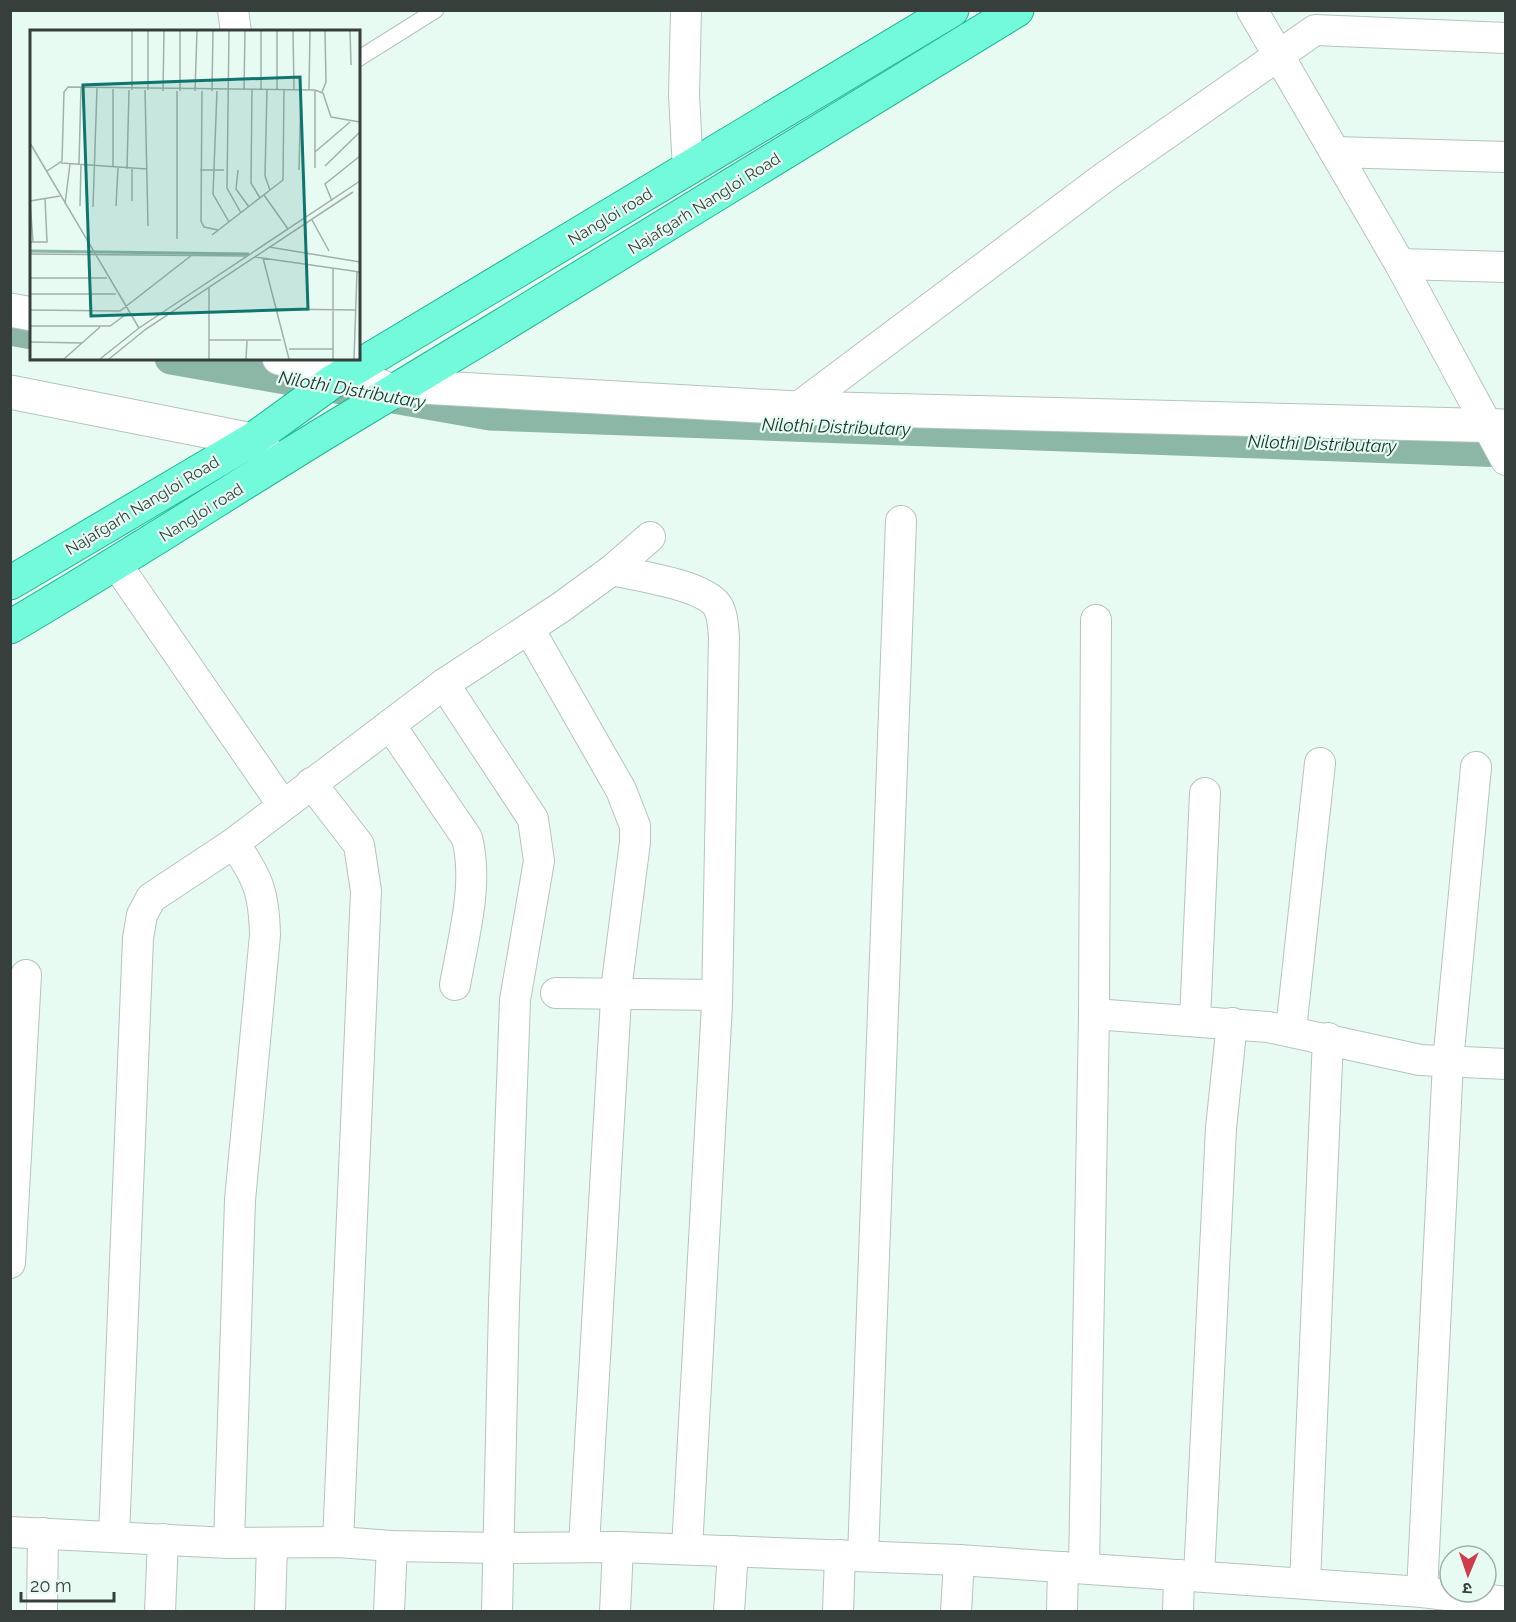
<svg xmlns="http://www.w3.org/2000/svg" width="1516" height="1622" font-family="Raleway,'Noto Sans Devanagari',sans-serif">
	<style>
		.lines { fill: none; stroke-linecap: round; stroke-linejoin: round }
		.canal { stroke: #8cb6a6; stroke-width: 33 }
		.lane-casing { stroke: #b3c5bd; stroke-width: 17 }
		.street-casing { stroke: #b3c5bd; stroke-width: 32 }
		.secondary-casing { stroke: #b3c5bd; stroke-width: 35 }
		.primary-casing { stroke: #20b792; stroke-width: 35 }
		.lane { stroke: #fff; stroke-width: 15 }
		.street { stroke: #fff; stroke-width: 30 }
		.secondary { stroke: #fff; stroke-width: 33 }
		.primary { stroke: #72fada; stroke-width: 33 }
		.labels { text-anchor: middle; stroke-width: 4.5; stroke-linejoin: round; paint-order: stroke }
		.street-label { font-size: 16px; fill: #373f3c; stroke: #e8fbf3 }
		.water-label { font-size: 18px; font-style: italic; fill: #11372b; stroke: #e8fbf3 }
		.inset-river { fill: none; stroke: #8cb6a6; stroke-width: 3 }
		.inset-road { fill: none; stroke: #a1b0aa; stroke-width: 1.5 }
		.view { fill: #0f766e; fill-opacity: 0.15; stroke: #0f766e; stroke-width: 3 }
		.inset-edge { fill: none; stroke: #373f3c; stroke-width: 3 }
	</style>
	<rect width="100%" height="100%" fill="#e8fbf3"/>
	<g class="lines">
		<g class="canal">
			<path d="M10,329L32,333"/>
			<path d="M171,358L490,414L1506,451"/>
		</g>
		<defs>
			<path id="lane" d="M358,59L436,10"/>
			<g id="street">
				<path d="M233,10L236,32"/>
				<path d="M686,10L684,95L688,170"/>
				<path d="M1252,10L1400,264L1506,460"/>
				<path d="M1335,152L1506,157"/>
				<path d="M1400,264L1506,267"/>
				<path d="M797,408L1106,176L1315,30L1506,38"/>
				<path d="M117,565L282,804"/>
				<path d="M612,570C637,576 701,584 717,605C723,614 723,627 724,637L717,1004L687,1549"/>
				<path d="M529,629L621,790L635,826V842L617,982L584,1546"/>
				<path d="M444,684L533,819L539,861L515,1000L504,1304L497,1612"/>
				<path d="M390,725L467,838C479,885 463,938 455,985"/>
				<path d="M311,783L359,845L366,891L338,1542"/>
				<path d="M556,993L717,995"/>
				<path d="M1094,1014L1268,1027L1420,1060L1506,1064"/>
				<path d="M1195,1020L1205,793"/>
				<path d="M1291,1030L1320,763"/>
				<path d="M10,1263L26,975"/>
				<path d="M10,1532L229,1543L338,1542L392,1546L499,1548L618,1547L959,1560L1422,1592L1506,1602"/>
				<path d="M114,1537L138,938L142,915L151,898L234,843L444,684L560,608L612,570L650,537"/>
				<path d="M229,1543L240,1200L265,935C264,892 258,878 234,843"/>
				<path d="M863,1556L901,521"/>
				<path d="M1084,1568L1094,1014L1096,620"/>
				<path d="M1199,1576L1221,1128L1232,1023"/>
				<path d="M1305,1583L1328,1038"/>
				<path d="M1422,1592L1448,1062L1476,767"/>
				<path d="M42,1612L43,1533"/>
				<path d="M160,1612L163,1539"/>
				<path d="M270,1612L272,1543"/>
				<path d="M389,1612L392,1546"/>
				<path d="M615,1612L618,1547"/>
				<path d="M729,1612L733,1551"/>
				<path d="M838,1612L840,1555"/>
				<path d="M956,1612L959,1560"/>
				<path d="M1062,1612L1063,1567"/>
				<path d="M1178,1612L1179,1575"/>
			</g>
			<g id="secondary">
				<path d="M10,310L32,314"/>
				<path d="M279,358L349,373L394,392"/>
				<path d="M403,386L797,408L1506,426"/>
				<path d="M10,392L252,440L266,452"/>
			</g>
			<g id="primary">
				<path d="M10,583L252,440L332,382L952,10"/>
				<path d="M10,627C116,565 219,498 323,434C555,294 786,153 1017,10"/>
			</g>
		</defs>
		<use href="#lane" class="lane-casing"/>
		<use href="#street" class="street-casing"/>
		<use href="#secondary" class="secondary-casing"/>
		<use href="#primary" class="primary-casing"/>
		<use href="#lane" class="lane"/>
		<use href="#street" class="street"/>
		<use href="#secondary" class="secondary"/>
		<use href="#primary" class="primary"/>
	</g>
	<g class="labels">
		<g class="street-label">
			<text transform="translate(704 203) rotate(-32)" y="6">Najafgarh Nangloi Road</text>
			<text transform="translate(610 216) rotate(-31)" y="6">Nangloi road</text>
			<text transform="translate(142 505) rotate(-31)" y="6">Najafgarh Nangloi Road</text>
			<text transform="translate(201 512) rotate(-32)" y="6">Nangloi road</text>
		</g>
		<g class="water-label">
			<text transform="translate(352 390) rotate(10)" y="6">Nilothi Distributary</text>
			<text transform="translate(836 427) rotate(2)" y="6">Nilothi Distributary</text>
			<text transform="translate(1322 444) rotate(2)" y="6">Nilothi Distributary</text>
		</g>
	</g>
	<g transform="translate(30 30)">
		<rect width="330" height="330" fill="#e8fbf3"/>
		<path class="inset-river" d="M0,221L219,224"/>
		<path class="inset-road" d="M118,1V60M150,1V61M199,1L197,158L211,183M231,1V60M263,1L264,60M320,1L321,35M237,59L235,146L240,160M102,60V1M115,60L118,196M214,60L215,1M222,60L221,153L230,168M247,60V1M279,60L280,1M133,61L134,1M165,61L167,1M172,61L171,191L174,197L188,200M182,61L183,1M187,61L183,164L199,192M292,62L296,52L295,1M0,113L109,298M285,122L320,92M31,133L117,139M49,134L51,57M295,136L330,102M83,137V59M285,138V60M97,139L99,60M170,140H194M208,140L206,159L219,177M269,140L271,60M17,141L32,131L34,62L38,57L285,60L293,63L301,87L330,92M234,165L258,199M0,171L3,212M0,171L30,166M102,171V139M302,171L295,154L330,126M35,174L40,134M50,176L51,134M86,176L88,138M63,177L67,58M282,190L299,221M182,205L253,150L254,60M147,209V61M0,212H17L15,168M239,217L330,232M0,224L217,226M225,227L330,242M233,228L259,329M0,248H77M0,264H86M245,279L326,280M0,280L90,281L162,225M0,296H80L98,283M179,310H251M0,312L52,313M259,319H303M0,329H34M34,329L70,297M70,329L109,298L330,151M79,329L116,299L323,162M179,329V258M216,329L217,311M303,329V239M324,329L327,242"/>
		<path class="view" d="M270,47L278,279L61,286L53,55Z"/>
		<rect width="330" height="330" class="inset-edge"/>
	</g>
	<rect width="1516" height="1622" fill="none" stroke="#373f3c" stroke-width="24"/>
	<g transform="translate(1468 1574) rotate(182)"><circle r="28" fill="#e8fbf3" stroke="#a1b0aa" stroke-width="1.5"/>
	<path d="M0-4.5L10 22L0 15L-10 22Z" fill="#cd3d4c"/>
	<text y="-9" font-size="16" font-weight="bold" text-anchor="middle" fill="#373f3c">उ</text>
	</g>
	<path d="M21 1592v9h93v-9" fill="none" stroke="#373f3c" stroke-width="3"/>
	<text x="30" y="1592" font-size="18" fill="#373f3c" stroke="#e8fbf3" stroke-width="4.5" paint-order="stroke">20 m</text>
</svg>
